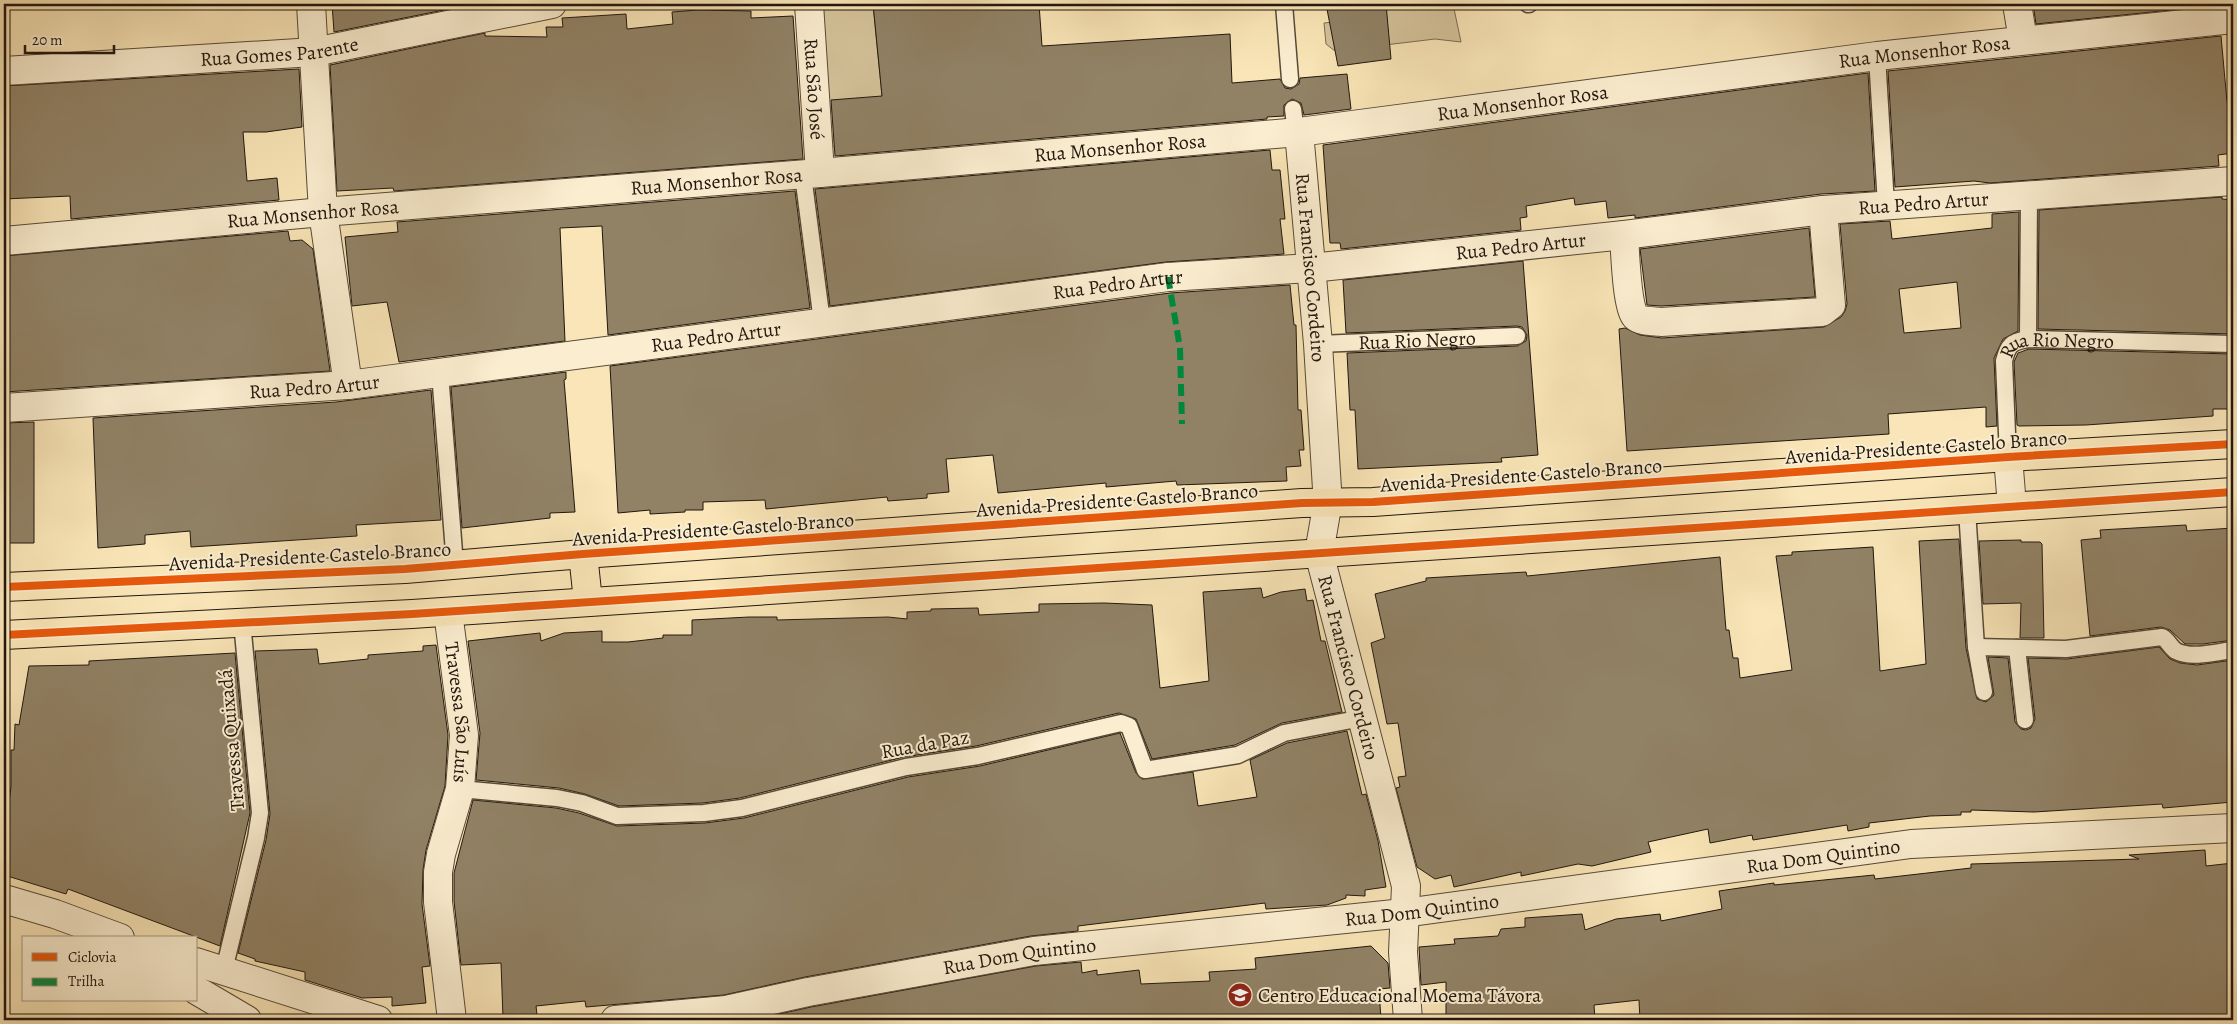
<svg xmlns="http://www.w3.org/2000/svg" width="2237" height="1024" font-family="Alegreya,serif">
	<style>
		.green { fill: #d4c29a; stroke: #7a6c54 }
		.building { fill: #918266; stroke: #21170e; fill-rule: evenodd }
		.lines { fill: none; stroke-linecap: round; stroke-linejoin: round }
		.lane-casing { stroke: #574a38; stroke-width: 19 }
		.street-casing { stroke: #574a38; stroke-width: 30 }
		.primary-casing { stroke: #21170e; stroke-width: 30 }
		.lane { stroke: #fbeed0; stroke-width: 16 }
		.street { stroke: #fbeed0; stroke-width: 28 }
		.primary { stroke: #f9e5b7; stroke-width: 28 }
		.quiet { stroke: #00873e; stroke-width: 6; stroke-dasharray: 12 6; stroke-linecap: butt }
		.cycleway-casing { stroke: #fbeed0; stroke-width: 11 }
		.cycleway { stroke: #e8590c; stroke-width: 8 }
		.labels { text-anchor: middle; stroke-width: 4; stroke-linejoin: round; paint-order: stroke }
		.street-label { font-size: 20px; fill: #21170e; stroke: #fbeed0 }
		.poi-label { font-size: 20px; fill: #21170e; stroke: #fbeed0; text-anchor: start }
	</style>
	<rect width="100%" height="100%" fill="#f9e5b7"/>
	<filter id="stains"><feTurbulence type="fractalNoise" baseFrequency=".004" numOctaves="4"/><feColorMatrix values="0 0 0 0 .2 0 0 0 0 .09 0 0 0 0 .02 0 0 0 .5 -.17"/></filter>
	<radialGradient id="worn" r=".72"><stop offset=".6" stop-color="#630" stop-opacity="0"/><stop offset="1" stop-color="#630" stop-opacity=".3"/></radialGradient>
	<g class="green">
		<path d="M816,4H873L882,96L839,146L832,147Z"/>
		<path d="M1386,4H1453L1461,42L1435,39L1335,51L1326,44L1324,23L1386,16Z"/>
	</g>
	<g class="building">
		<path d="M332,4H474L334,32Z"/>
		<path d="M873,4H1039L1042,46L1230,34L1232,83L1280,79L1285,88L1291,89L1299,84L1300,78L1347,74L1351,109L1304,115L1301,103L1292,99L1284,105V116L1267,117V119L835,156L831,100L882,96Z"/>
		<path d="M1326,4H1386L1391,59L1338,66Z"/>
		<path d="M2033,4H2218L2219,5L2036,24Z"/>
		<path d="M698,10L751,11V18L793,16L803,159L394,191L393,188L337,191L330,65L485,33V36L547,37L546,27H563L562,18L626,14L627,29L673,24L672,12Z"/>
		<path d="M2221,36L2227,102H2233V153L2218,155L2219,166L1990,183L1974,181L1895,187L1888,71Z"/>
		<path d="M299,69L302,127L266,132H243L247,181L277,178L279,200L71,219L70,196L4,199V86Z"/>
		<path d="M1868,73L1875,191L1821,194L1635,218V215L1608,218L1606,201L1575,205L1574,198L1526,206L1527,217L1520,218L1521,230L1341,249L1340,243H1330L1323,145Z"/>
		<path d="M1270,150L1272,170H1280L1285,219H1280L1284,254L1166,262L830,306L815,189Z"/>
		<path d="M795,191L810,308L608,335L602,226L560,228L565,341L399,362L387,302L352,306L345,237L398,232L397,222Z"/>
		<path d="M2222,197V199L2233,200V334L2038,329L2039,210Z"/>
		<path d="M2019,212L2018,331L2003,339L1994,358L1997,426L1986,427V407L1888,414L1889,434L1627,451L1619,329L1625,328L1640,335L1662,338L1824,327L1841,317L1845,311L1847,304L1840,224L1890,221L1892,239L1992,228V214ZM1957,282L1961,328L1904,333L1899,289Z"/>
		<path d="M1809,228L1815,297L1661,306L1647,305L1640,249Z"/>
		<path d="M288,231L290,241L302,240L313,249L330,371L4,392V256Z"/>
		<path d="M1523,261L1538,455L1501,458L1502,462L1358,469L1355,410H1350L1347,353L1517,346L1526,341L1527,335L1522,327L1517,326L1346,333L1343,280Z"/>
		<path d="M1290,285L1294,325H1296L1298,410H1301L1304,450H1299L1301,466L1286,467L1287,481L1177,485L1176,481L1106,487V483L998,493L993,455L946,459L949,492L927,494V498L888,501L887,497L766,509L765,500L703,502V510H685V512L650,514V510L618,513L610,366L1170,293Z"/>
		<path d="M2029,349L2233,354V407H2228V409H2213V416L2086,425L2019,426L2017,425L2014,362L2018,353Z"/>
		<path d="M566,372V379L564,380L575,512L550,513V518L462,528L451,387Z"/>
		<path d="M431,390L441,520L356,525L357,536L191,547L190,531L145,535V544L98,548L93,418L336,402Z"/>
		<path d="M34,422V543H4V423Z"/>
		<path d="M2186,525L2187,531L2233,528V640L2203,644H2185L2170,630L2161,627L2090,636L2081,540L2101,538L2100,530Z"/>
		<path d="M1959,539L1966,648L1977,699L1986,702L1994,695L1988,657L2008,658L2015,722L2021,729L2026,730L2031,728L2035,719L2028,658L2067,659L2159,647L2170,659L2180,663L2197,665L2233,660V802L2163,808L2162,804L2034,812L1971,810V812H1961V815L1930,816L1869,823V827L1848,831L1847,825L1753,840L1752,835L1710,843L1708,829L1648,842L1651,852L1592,866L1578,864L1521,876V872L1454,887L1451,875L1435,879L1417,867L1396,788L1400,787L1398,777L1406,776L1398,723L1387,724L1371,643L1385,638L1375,594L1426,581V578L1526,572L1527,576L1720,557L1726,630H1729L1733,658H1738L1740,678L1792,670L1776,556L1792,555V552L1873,547L1880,671L1926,664L1919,541Z"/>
		<path d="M2021,540V542H2040L2042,544L2044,638H2020L2021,603L1983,604L1979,541Z"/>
		<path d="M1261,588L1263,598L1281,592L1305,589L1307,601L1313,600L1321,641H1325L1342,712L1282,723L1235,745L1152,759L1136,719L1119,713L976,746L904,757L740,798L703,803L619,806L585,794L559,788L476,780L480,733L468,641L540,633L541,641L564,633L602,631V642H628L663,638V635H692V620L749,617H777V620L888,617L907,619V612L931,611V609L978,608L979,615L1039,612V604L1104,603L1152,605L1160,688L1209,681L1203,592Z"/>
		<path d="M436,645L448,735L445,786L426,850L423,870L422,904L430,966L422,967L426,1003L392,1006V997L362,998L305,980V972L255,961V959L238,953L266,840L270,814L255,651L317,649L319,664L368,659V655L423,651V646Z"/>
		<path d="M235,653L250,813L220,946L68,889L66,894L4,875V837L11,787V750H14L15,724L19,725L29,666L89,665V661Z"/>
		<path d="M1347,731L1362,795L1366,794L1378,841L1386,887L1365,890V896L1346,895V898L1327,905L1266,909L1265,903L1078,926V931L1031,936L805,977L724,995L586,1007L585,1001L536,1006L537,1015L503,1018L501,963L461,965L454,901V873L473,800L556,808L579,813L617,826L705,823L744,818L908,777L980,766L1120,733L1136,773L1142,779L1193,772L1198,806L1257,797L1250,760L1287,743Z"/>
		<path d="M2205,850L2206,866L2233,863V1020H1640L1639,1000L1594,1005L1595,1020H1446V982L1421,985L1419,947L1455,944L1454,939L1498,936L1501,929L1525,927V918L1582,914L1585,930L1616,919L1660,914L1661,921L1722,909L1719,891L1774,883V885L1874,875L1875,879L1971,868V864L2139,859L2129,855Z"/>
		<path d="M1371,946L1388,963L1390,988L1379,989L1381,1020H752L811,1007L1036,966L1081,962L1082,973L1097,970V975L1139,970L1141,984L1210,981L1209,972L1256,969L1255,958Z"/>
	</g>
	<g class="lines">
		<defs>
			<g id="lane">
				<path d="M1284,4L1290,79"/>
				<path d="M1528,4H1529"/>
				<path d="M1877,56L1886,205"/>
				<path d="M1293,109L1296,132"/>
				<path d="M803,175L822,322"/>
				<path d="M2028,339L2029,194"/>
				<path id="s1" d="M1318,344L1517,336"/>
				<path d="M440,373L455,565"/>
				<path id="s2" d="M2008,457L2004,361C2008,345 2011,342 2028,339L2233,344"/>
				<path d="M1967,510L1976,647L1984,692"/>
				<path d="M1976,647L2066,649L2162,637C2168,640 2170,647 2176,651C2191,659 2217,652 2233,650"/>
				<path d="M2017,648L2025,720"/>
				<path d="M460,789L557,798L582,803L617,816L704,813L742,808L906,767L978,756L1121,723L1129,726L1145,770L1238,755L1284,733L1362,718"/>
				<path d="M224,970L256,838L260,813L242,622"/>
			</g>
			<g id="street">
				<path d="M311,4L323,212L348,385"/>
				<path id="s3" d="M809,4L820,173"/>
				<path d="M2017,4L2023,40"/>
				<path id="s4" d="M4,71L314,52L552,4"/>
				<path id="s5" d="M1299,132L1318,344L1327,489L1328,501L1319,553L1406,886L1403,952L1408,1020"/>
				<path d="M1624,235C1625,250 1627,308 1635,316C1641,322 1654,321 1661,322L1822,312L1831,305L1823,210"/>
				<path id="s6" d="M4,241L323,212L820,173L1299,132L1877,56L2233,19"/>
				<path id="s7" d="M4,408L348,385L1168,277L1311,268L1624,235L1823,210L2233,181"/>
				<path d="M2008,457L2012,506"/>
				<path id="s8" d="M448,612L464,735L460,789L441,854L438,872V902L452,1020"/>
				<path d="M4,899L55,914L120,938"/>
				<path d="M196,962L378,1020"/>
				<path d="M196,990L247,1020"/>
				<path id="s9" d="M615,1020L726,1010L808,992L1034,951L1404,913L1911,844L2233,828"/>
			</g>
			<g id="primary">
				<path d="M583,554L588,601"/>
				<path d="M4,587L405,569L583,554L1302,503L1373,502L2008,457L2233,444"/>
				<path d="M4,635L412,614L2233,492"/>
			</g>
		</defs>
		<use href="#lane" class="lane-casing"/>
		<use href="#street" class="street-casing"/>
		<use href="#primary" class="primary-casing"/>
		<use href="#lane" class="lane"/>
		<use href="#street" class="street"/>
		<use href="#primary" class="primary"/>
		<path class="quiet" d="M1168,277L1180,348L1182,424"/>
		<defs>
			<g id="cycleway">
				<path d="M4,587L405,569L583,554L1302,503L1373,502L2008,457L2233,444"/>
				<path d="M4,635L412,614L2233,492"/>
			</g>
		</defs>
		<use href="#cycleway" class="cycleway-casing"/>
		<use href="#cycleway" class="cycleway"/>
	</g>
	<defs>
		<symbol id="school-disc" viewBox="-11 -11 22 22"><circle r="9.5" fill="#8f2418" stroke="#fbeed0"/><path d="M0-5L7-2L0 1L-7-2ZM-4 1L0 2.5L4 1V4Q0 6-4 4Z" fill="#fff"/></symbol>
	</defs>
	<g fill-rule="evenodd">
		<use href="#school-disc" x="1226" y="981" width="28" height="28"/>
	</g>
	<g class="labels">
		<g class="street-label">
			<text dy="7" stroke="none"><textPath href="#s4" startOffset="276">Rua Gomes Parente</textPath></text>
			<text dy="7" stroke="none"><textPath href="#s6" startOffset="1930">Rua Monsenhor Rosa</textPath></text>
			<text dy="7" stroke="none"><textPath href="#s3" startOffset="85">Rua São José</textPath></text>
			<text dy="7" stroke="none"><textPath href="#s6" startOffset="1525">Rua Monsenhor Rosa</textPath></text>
			<text dy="7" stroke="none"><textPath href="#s6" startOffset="1120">Rua Monsenhor Rosa</textPath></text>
			<text dy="7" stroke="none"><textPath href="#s6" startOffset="715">Rua Monsenhor Rosa</textPath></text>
			<text dy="7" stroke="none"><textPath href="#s7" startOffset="1931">Rua Pedro Artur</textPath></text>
			<text dy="7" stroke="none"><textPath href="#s6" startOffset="310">Rua Monsenhor Rosa</textPath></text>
			<text dy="7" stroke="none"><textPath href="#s7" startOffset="1526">Rua Pedro Artur</textPath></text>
			<text dy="7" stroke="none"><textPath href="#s5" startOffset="136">Rua Francisco Cordeiro</textPath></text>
			<text dy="7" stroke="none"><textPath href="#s7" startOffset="1121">Rua Pedro Artur</textPath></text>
			<text dy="7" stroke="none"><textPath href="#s7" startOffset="716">Rua Pedro Artur</textPath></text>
			<text dy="7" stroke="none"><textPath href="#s1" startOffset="99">Rua Rio Negro</textPath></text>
			<text dy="7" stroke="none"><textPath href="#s2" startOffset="159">Rua Rio Negro</textPath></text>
			<text dy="7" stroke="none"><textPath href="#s7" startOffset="311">Rua Pedro Artur</textPath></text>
			<text transform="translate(1926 447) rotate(-4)" y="7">Avenida Presidente Castelo Branco</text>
			<text transform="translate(1521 475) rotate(-4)" y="7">Avenida Presidente Castelo Branco</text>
			<text transform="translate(1117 500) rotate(-4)" y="7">Avenida Presidente Castelo Branco</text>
			<text transform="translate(713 529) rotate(-4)" y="7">Avenida Presidente Castelo Branco</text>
			<text transform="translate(310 556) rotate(-3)" y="7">Avenida Presidente Castelo Branco</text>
			<text dy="7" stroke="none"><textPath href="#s5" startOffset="541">Rua Francisco Cordeiro</textPath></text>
			<text dy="7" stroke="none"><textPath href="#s8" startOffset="101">Travessa São Luís</textPath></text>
			<text transform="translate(231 740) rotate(-95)" y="7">Travessa Quixadá</text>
			<text transform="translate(925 744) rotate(-10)" y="7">Rua da Paz</text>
			<text dy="7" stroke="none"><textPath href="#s9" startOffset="1220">Rua Dom Quintino</textPath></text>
			<text dy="7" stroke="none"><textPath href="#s9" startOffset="815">Rua Dom Quintino</textPath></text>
			<text dy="7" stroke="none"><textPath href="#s9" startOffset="410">Rua Dom Quintino</textPath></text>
		</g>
		<g class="poi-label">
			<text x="1258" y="1002">Centro Educacional Moema Távora</text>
		</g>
	</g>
	<rect width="2237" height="1024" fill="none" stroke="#f9e5b7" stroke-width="20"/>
	<rect x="5" y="5" width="2227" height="1014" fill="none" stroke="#21170e" stroke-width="2.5"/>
	<rect x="10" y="10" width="2217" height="1004" fill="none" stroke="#21170e"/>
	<rect x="22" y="936" width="175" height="65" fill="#fbeed0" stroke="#a49882"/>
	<rect x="32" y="953" width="25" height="8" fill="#e8590c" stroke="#a49882"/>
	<text x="68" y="962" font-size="15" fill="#21170e">Ciclovia</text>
	<rect x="32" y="978" width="25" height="8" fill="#00873e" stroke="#a49882"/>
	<text x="68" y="986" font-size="15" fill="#21170e">Trilha</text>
	<path d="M25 45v8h89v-8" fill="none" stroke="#21170e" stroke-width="2.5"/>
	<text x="32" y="45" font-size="15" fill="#21170e" stroke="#fbeed0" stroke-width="4" paint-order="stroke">20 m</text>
	<rect width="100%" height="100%" filter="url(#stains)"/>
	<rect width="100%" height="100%" fill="url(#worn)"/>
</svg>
